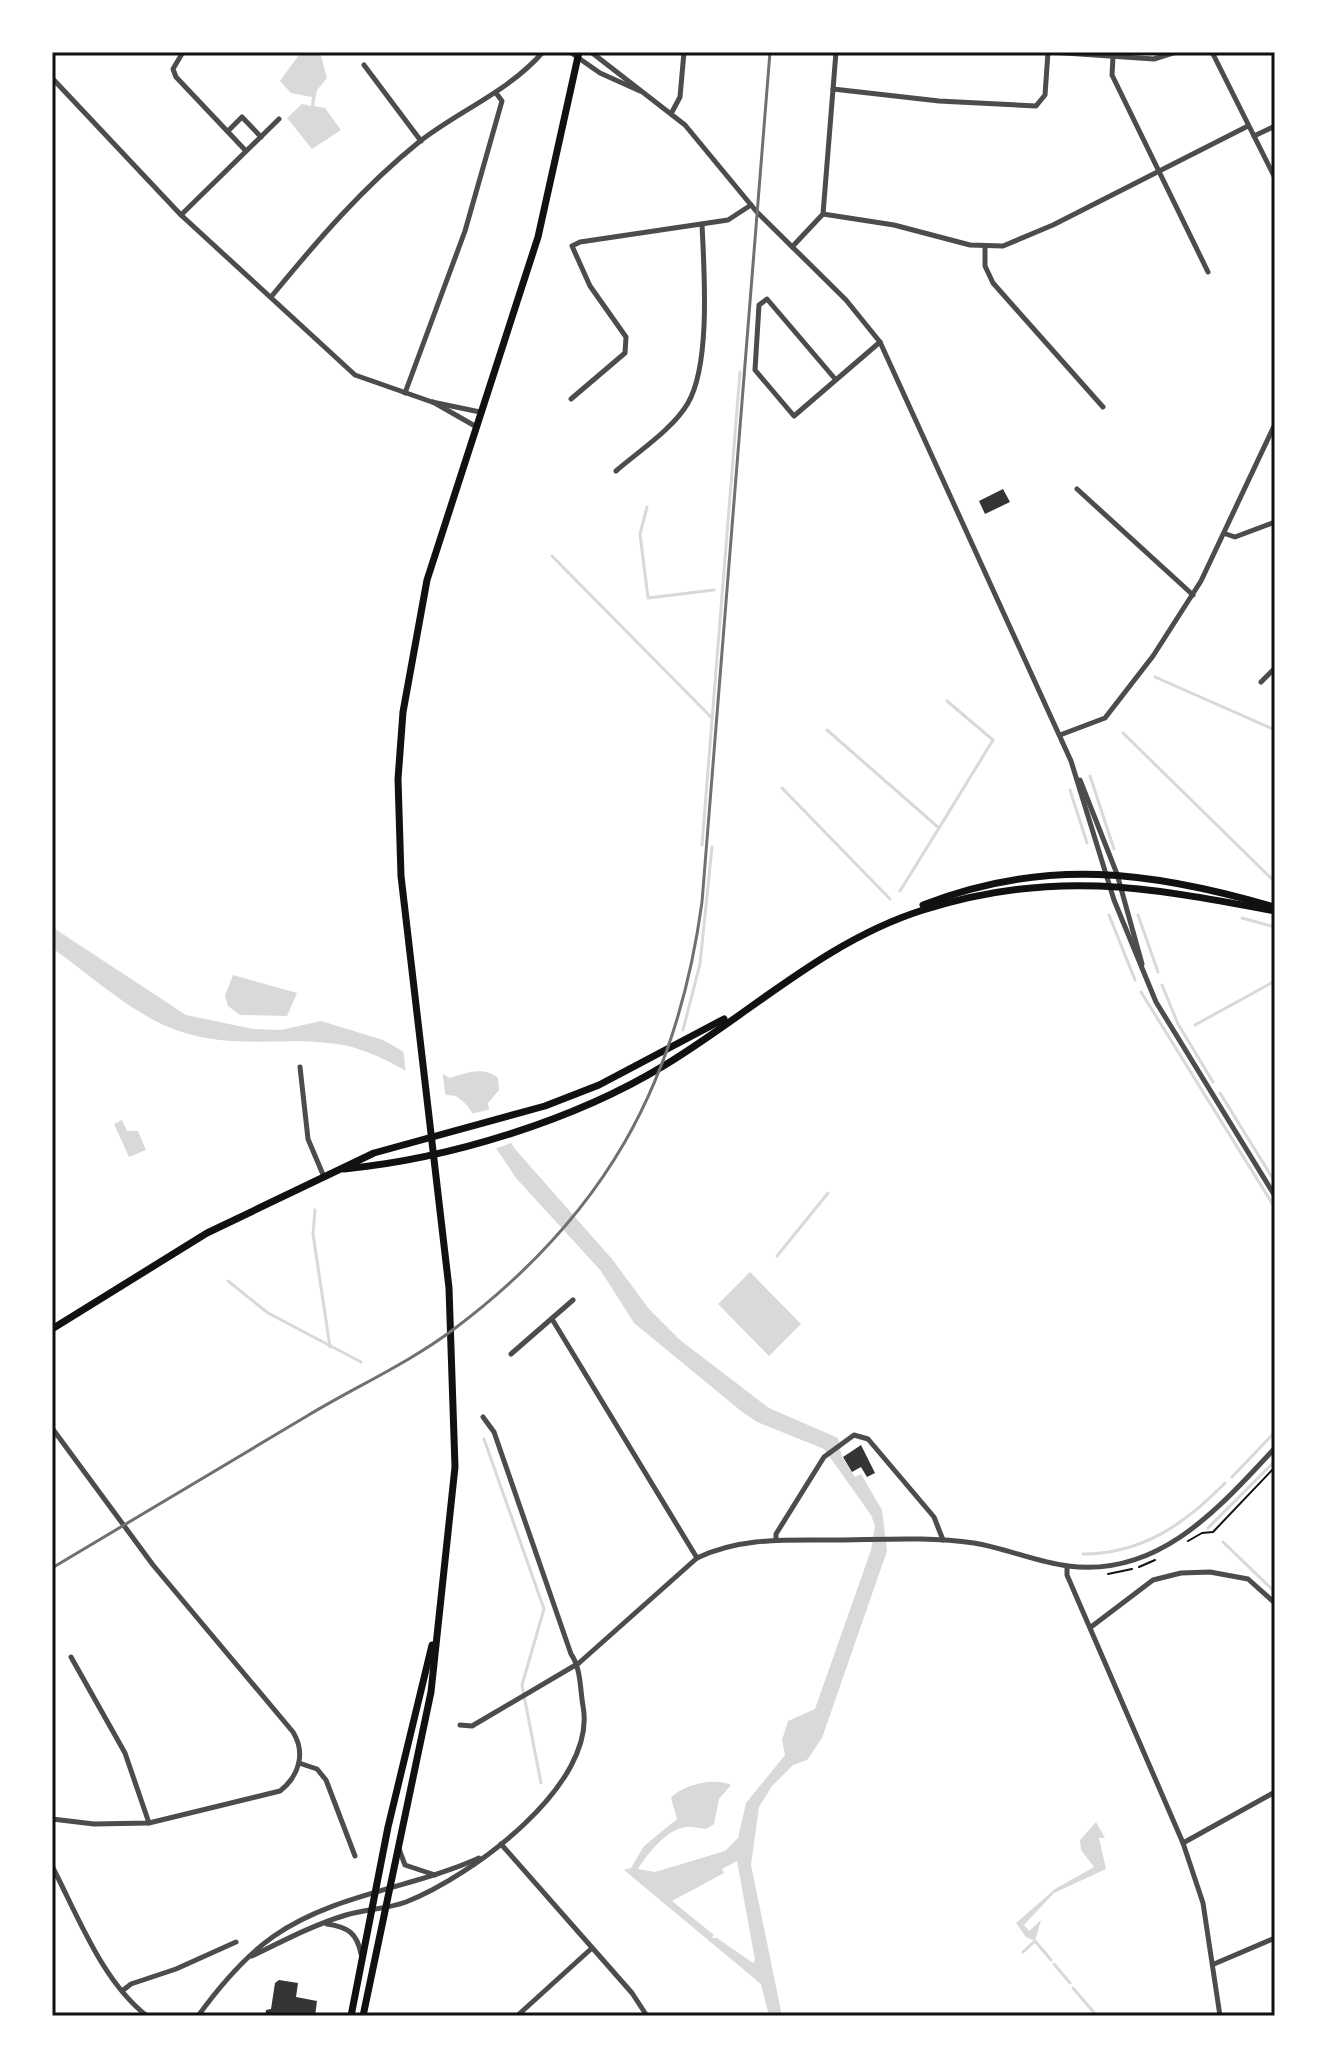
<svg xmlns="http://www.w3.org/2000/svg" width="1327" height="2068" font-family="Lato,sans-serif">
	<style>
		.water { fill: #d9d9d9; fill-rule: evenodd }
		.pier { fill: #fff }
		.lines { fill: none; stroke-linecap: round; stroke-linejoin: round }
		.stream { stroke: #d9d9d9; stroke-width: 3 }
		.building { fill: #353535 }
		.path { stroke: #111; stroke-width: 2 }
		.minor { stroke: #4c4c4c; stroke-width: 5 }
		.secondary { stroke: #111; stroke-width: 7 }
		.rail { stroke: #707070; stroke-width: 3 }
		.neatline { fill: none; stroke: #111; stroke-width: 3 }
	</style>
	<rect width="100%" height="100%" fill="#fff"/>
	<g class="water">
		<path d="M301,52H320L327,78L317,90L314,106L325,108L341,130L312,149L287,118L302,104L311,106L312,97L291,93L280,81Z"/>
		<path d="M52,927L186,1015L253,1029L281,1030L321,1021L383,1040L450,1078C467,1073 483,1066 498,1078L499,1090L488,1103L489,1109L515,1149L612,1259L649,1309L680,1340L769,1408L838,1438L842,1457L855,1477L861,1474L882,1510L887,1551L822,1738L807,1760L793,1765L772,1786L759,1807L751,1865L782,2016H769L761,1984L624,1870L631,1868L644,1846L677,1819L671,1798C682,1785 715,1777 731,1785L719,1799L714,1824L706,1829C700,1829 692,1826 686,1827C667,1829 648,1853 638,1869L655,1872L725,1851L738,1838L746,1803L785,1755L782,1740L788,1721L815,1709L871,1550L875,1526L871,1515L824,1449L757,1422L741,1411L634,1323L601,1271L516,1178L467,1105L456,1096L447,1095C412,1075 377,1050 337,1044C283,1036 234,1050 179,1031C134,1016 92,976 52,948ZM737,1861L755,1960L753,1963L717,1938H712L714,1935L672,1901L724,1873L722,1869Z"/>
		<path d="M233,975L297,993L287,1016L240,1015L228,1006L225,996Z"/>
		<path d="M122,1120L127,1131H138L146,1150L129,1157L114,1124Z"/>
		<path d="M750,1272L801,1324L769,1356L718,1304Z"/>
		<path d="M1096,1822L1105,1838H1099L1106,1869L1054,1893L1024,1925L1029,1931L1041,1920L1035,1941L1026,1937L1016,1923L1055,1889L1094,1867L1081,1850L1080,1840Z"/>
	</g>
	<g class="pier">
		<path d="M403,1047L442,1070L446,1099L406,1075Z"/>
		<path d="M492,1109L514,1142L494,1149L471,1114Z"/>
	</g>
	<g class="lines">
		<g class="stream">
			<path d="M647,507L640,534L648,598L714,590"/>
			<path d="M552,556L712,718"/>
			<path d="M1155,677L1275,730"/>
			<path d="M827,730L939,828L900,891"/>
			<path d="M1123,733L1275,882"/>
			<path d="M1090,776L1114,849"/>
			<path d="M782,788L890,899"/>
			<path d="M1070,790L1087,843"/>
			<path d="M939,828L993,740L947,701"/>
			<path d="M702,845L740,372"/>
			<path d="M1109,915L1135,980"/>
			<path d="M1138,915L1158,972"/>
			<path d="M1242,918L1275,927"/>
			<path d="M1162,985L1178,1024L1213,1082"/>
			<path d="M1141,992L1275,1208"/>
			<path d="M1195,1025L1275,981"/>
			<path d="M683,1030L700,964L712,847"/>
			<path d="M1220,1093L1275,1182"/>
			<path d="M315,1210L313,1234L330,1347"/>
			<path d="M777,1256L828,1193"/>
			<path d="M228,1281L268,1313L361,1362"/>
			<path d="M484,1439L544,1609L522,1685L541,1783"/>
			<path d="M1232,1477L1275,1432"/>
			<path d="M1208,1528L1275,1461"/>
			<path d="M1223,1542L1275,1592"/>
			<path d="M1083,1554C1142,1554 1185,1524 1225,1483"/>
			<path d="M1023,1952L1035,1941L1051,1960"/>
			<path d="M1054,1964L1070,1983"/>
			<path d="M1073,1988L1097,2016"/>
		</g>
	</g>
	<g class="building">
		<path d="M1003,489L1010,502L985,514L979,501Z"/>
		<path d="M861,1445L875,1473L867,1477L861,1467L852,1472L843,1457Z"/>
		<path d="M279,1980L298,1983L296,1997L317,2001L315,2016H265L266,2010L271,2009L275,1983Z"/>
	</g>
	<g class="lines">
		<g class="path">
			<path d="M1188,1541L1202,1533L1213,1532L1275,1467"/>
			<path d="M1139,1567L1155,1560"/>
			<path d="M1108,1574L1132,1569"/>
		</g>
		<g class="minor">
			<path d="M183,52L173,69L176,77L246,151"/>
			<path d="M570,52L600,73L640,91"/>
			<path d="M591,52L685,125L756,211L846,300L880,342L1071,761L1114,900L1156,1002L1275,1196"/>
			<path d="M1050,52L1154,59L1176,52"/>
			<path d="M1212,52L1275,178"/>
			<path d="M1113,57L1112,75L1208,272"/>
			<path d="M364,65L421,141"/>
			<path d="M52,78L181,215L355,375L432,402L480,412"/>
			<path d="M833,89L939,101L1036,106L1045,95L1048,52"/>
			<path d="M672,112L680,97L684,52"/>
			<path d="M228,131L242,117L261,137"/>
			<path d="M1254,136L1275,126"/>
			<path d="M823,214L894,225L970,245L1003,246L1053,225L1248,126"/>
			<path d="M181,215L279,119"/>
			<path d="M792,247L823,214L836,52"/>
			<path d="M985,247V266L993,283L1103,407"/>
			<path d="M271,297C317,241 362,188 419,142C460,110 508,92 543,52"/>
			<path d="M836,380L767,299L759,305L755,370L794,416L880,342"/>
			<path d="M405,393L465,231L502,101L496,93"/>
			<path d="M571,399L625,353L626,337L590,286L572,246L580,242L728,220L751,205"/>
			<path d="M433,402L475,426"/>
			<path d="M616,471C639,451 673,429 688,403C711,363 704,270 702,224"/>
			<path d="M1077,489L1193,595"/>
			<path d="M1226,534L1235,537L1275,522"/>
			<path d="M1261,682L1275,668"/>
			<path d="M1060,735L1105,718L1153,656L1201,581L1275,424"/>
			<path d="M1080,780L1117,874L1142,964"/>
			<path d="M300,1067L308,1139L324,1177"/>
			<path d="M552,1319L697,1558"/>
			<path d="M511,1354L573,1300"/>
			<path d="M52,1428L153,1565L293,1732C306,1753 299,1776 280,1791L149,1823L94,1824L52,1819"/>
			<path d="M776,1540V1534L824,1457L854,1435L868,1439L934,1517L943,1540"/>
			<path d="M1067,1566V1575L1183,1843L1203,1903L1220,2016"/>
			<path d="M1091,1627L1153,1580L1181,1573L1210,1572L1248,1579L1275,1603"/>
			<path d="M71,1657L125,1753L149,1823"/>
			<path d="M460,1725L472,1726L579,1663L697,1558C739,1538 782,1540 828,1540C876,1540 926,1536 974,1543C1005,1548 1036,1562 1068,1566C1159,1578 1219,1508 1275,1448"/>
			<path d="M299,1763L317,1769L326,1780L355,1856"/>
			<path d="M1183,1843L1275,1792"/>
			<path d="M501,1844L632,1993L647,2016"/>
			<path d="M399,1849L405,1865L435,1875"/>
			<path d="M52,1866C78,1916 102,1981 147,2016"/>
			<path d="M327,1924C348,1927 357,1933 361,1954"/>
			<path d="M252,1956C283,1941 313,1925 346,1915C366,1909 387,1909 406,1902C470,1877 598,1785 583,1706C580,1689 581,1668 571,1654L494,1432L483,1417"/>
			<path d="M1214,1964L1275,1938"/>
			<path d="M122,1991L131,1984L176,1969L236,1942"/>
			<path d="M198,2016C219,1987 244,1957 274,1936C334,1894 413,1888 479,1858"/>
			<path d="M517,2016L592,1948"/>
		</g>
		<g class="secondary">
			<path d="M923,905C1045,857 1152,871 1274,907"/>
			<path d="M344,1169C449,1159 575,1120 665,1065C751,1013 825,941 923,910C1052,869 1147,887 1275,911"/>
			<path d="M52,1329L207,1233L374,1153L545,1106L599,1085L724,1019"/>
			<path d="M351,2016L388,1827L432,1645"/>
			<path d="M363,2016L431,1692L455,1467L449,1288L401,876L398,779L403,712L427,580L538,237L579,52"/>
		</g>
		<path class="rail" d="M52,1568C137,1517 222,1466 307,1416C355,1387 409,1363 454,1329C603,1217 677,1086 702,902L770,52"/>
	</g>
	<rect width="1327" height="2068" fill="none" stroke="#ffffff" stroke-width="108"/>
	<rect x="54" y="54" width="1219" height="1960" class="neatline"/>
</svg>
